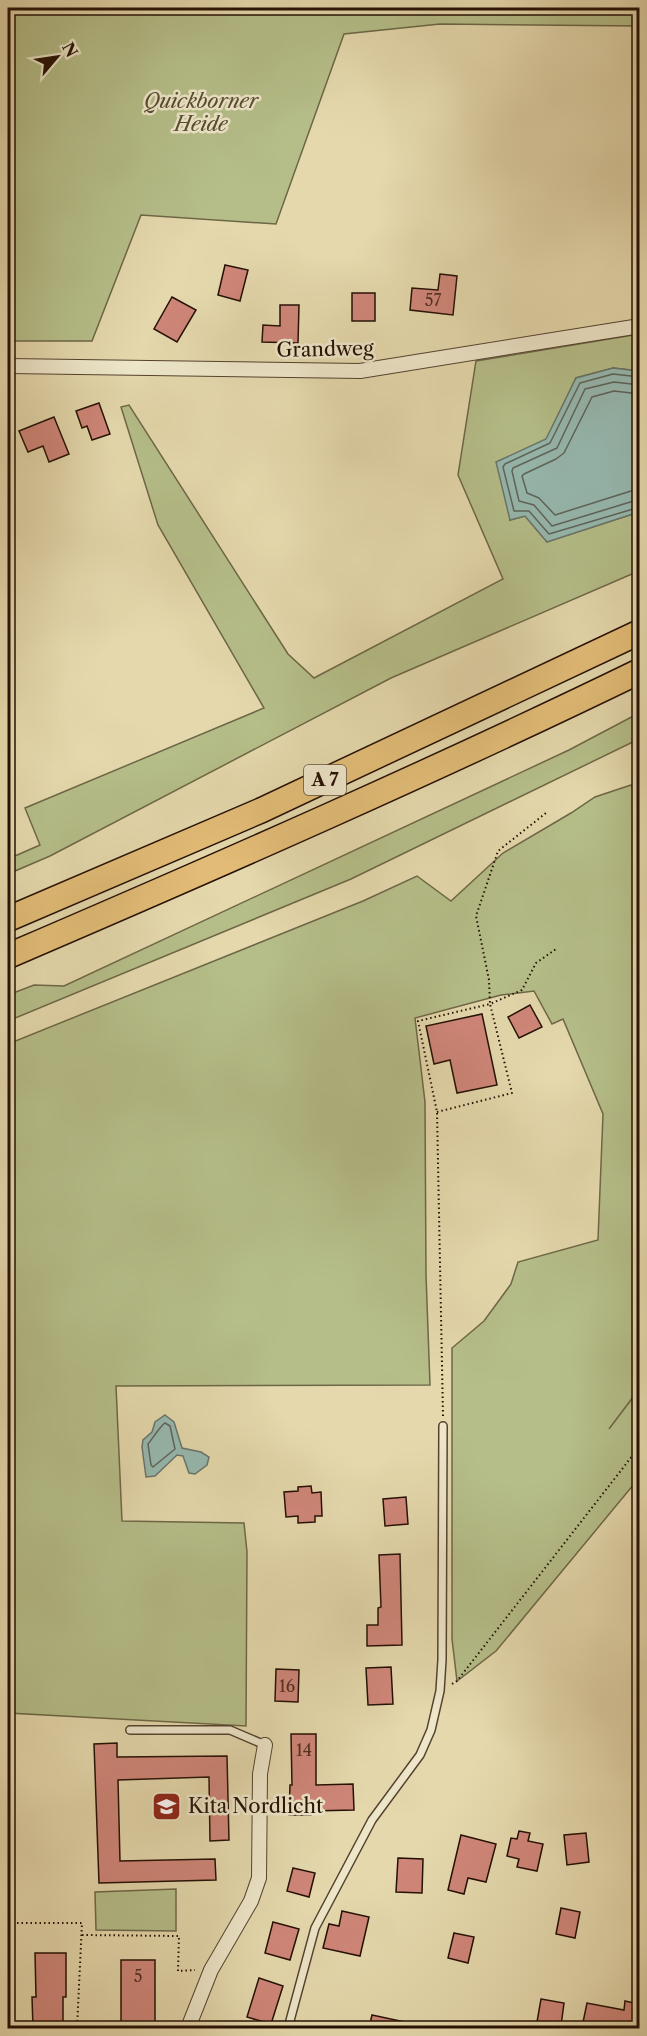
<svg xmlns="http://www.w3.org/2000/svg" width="647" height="2036" font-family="'Libre Caslon Text',serif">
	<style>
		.green { fill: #b5be89; stroke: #6d6747; stroke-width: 1.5 }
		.water { fill: #96b9b0; stroke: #69756c; stroke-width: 1.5 }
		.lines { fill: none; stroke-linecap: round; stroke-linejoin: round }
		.shore { stroke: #5e645a; stroke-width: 1.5 }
		.building { fill: #cf8679; stroke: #251005; stroke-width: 1.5 }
		.lane-casing { stroke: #55422f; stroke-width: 10 }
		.street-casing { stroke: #55422f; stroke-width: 16 }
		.highway-casing { stroke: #251005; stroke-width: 27 }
		.path { stroke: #251005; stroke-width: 2; stroke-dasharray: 1.5 3; stroke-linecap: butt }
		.lane { stroke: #ede6c9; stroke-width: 7 }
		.street { stroke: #ede6c9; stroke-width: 14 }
		.highway { stroke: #e2bc76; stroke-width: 24 }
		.labels { text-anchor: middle; stroke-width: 5; stroke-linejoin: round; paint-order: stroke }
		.number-label { font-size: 16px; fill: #502e22 }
		.shield { fill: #ede6c9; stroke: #615040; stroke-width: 1.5 }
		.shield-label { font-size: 18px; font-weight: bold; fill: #251005 }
		.park-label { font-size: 20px; font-style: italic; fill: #574d33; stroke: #ede6c9 }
		.street-label { font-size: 20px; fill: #251005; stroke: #ede6c9 }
		.poi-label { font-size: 20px; fill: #251005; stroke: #ede6c9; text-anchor: start }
	</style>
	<rect width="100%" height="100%" fill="#e4d8ac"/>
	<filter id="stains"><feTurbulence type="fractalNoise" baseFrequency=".00333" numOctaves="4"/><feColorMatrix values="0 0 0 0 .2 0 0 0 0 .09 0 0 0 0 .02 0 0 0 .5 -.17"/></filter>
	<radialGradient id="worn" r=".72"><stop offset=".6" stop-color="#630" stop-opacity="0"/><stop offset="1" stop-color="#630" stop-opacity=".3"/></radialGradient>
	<g class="green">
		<path d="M9,8H639L640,26L440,24L344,34L276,224L141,215L92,341H8V10Z"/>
		<path d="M639,334V371L613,368L576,378L510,520L525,516L547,542L639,512V571L391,678L50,856L8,874V859L40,845L25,808L264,708L158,525L121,407L129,405L288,654L314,678L503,579L458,475L476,361Z"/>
		<path d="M639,713V739L351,879L8,1021V995L34,985L64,986L569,750Z"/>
		<path d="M631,785L640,801V1388L609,1429L639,1389V1478L496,1651L457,1681L452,1639V1348L484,1321L511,1284L518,1262L598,1240L603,1114L563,1019L552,1024L534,991L501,995L415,1018L425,1102L426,1275L430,1385L116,1386L122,1521L244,1523L247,1552L246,1726L8,1713V1044L363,901L417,876L451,901L503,853L571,813L595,797Z"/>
		<path d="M176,1889V1931L96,1930L95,1892Z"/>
	</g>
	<g class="water">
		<path d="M613,368L639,371V512L547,542L525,516L510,520L496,462L546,439L576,378Z"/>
		<path d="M165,1415L174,1422L182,1448L201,1452L209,1457L207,1465L195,1474L189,1473L183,1456L177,1455L155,1476L146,1477L142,1447L143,1440L152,1432L155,1422Z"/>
	</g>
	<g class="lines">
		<g class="shore">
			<path d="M640,377L613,374L580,383L550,443L505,464L503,467L514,511H529L549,534L640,507"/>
			<path d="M640,385L614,382L585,389L557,448L513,468L512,471L519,501L534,505L552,526L640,499"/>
			<path d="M640,394L614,391L592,397L564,453L556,459L524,474L522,476L527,493L539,498L555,515L631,491L640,490"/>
			<path d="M165,1423L170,1426L175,1449L153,1467L151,1465L148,1444C152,1439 162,1424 165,1423Z"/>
		</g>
	</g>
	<g class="building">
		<path d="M225,265L248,270L240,301L218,295Z"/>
		<path d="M440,274L457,276L453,315L410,310L412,288L438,290Z"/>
		<rect x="352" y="293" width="23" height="28"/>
		<path d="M172,297L196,310L177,342L154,329Z"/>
		<path d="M280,305H299L298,343L262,342L263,325L280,326Z"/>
		<path d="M99,403L110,434L92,440L87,426L82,428L76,411Z"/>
		<path d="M54,417L69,454L49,462L43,446L28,452L19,431Z"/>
		<path d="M530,1005L542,1027L519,1038L508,1017Z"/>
		<path d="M482,1014L497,1085L457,1093L450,1060L434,1064L426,1026Z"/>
		<path d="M311,1486L312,1493L321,1492L322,1516H315V1522L298,1523V1516L286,1517L284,1492L298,1491V1487Z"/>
		<path d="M406,1497L408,1524L385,1526L383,1499Z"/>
		<path d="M400,1554L402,1645L367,1646V1625H378V1608L381,1607L379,1555Z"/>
		<path d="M391,1667L393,1704L368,1705L366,1668Z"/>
		<path d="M276,1669L299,1670L298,1702L275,1701Z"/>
		<path d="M291,1734H316V1785L353,1784L354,1810L311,1811V1815H289L290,1785H292Z"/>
		<path d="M117,1743V1757L227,1756L229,1840L210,1841L209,1777L118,1780L120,1861L215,1859L216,1880L99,1883L94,1744Z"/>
		<path d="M519,1831L530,1833L528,1841L543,1844L537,1871L517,1867L519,1859L507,1856L511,1838L517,1839Z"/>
		<path d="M586,1833L589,1862L567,1865L564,1835Z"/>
		<path d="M461,1835L496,1844L486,1882L468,1878L464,1894L448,1890Z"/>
		<path d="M398,1858L423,1859L422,1893L396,1892Z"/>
		<path d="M293,1868L315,1873L309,1897L287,1891Z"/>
		<path d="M561,1908L580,1912L575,1938L556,1934Z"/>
		<path d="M342,1911L369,1917L360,1956L323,1948L329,1924L339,1926Z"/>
		<path d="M273,1922L299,1929L290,1960L265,1953Z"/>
		<path d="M454,1933L474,1937L468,1963L448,1958Z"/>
		<path d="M35,1953H66V1997H63V2028H33L32,1997H36Z"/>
		<rect x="121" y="1960" width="34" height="68"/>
		<path d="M259,1978L283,1986L271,2024L247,2017Z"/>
		<path d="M541,1999L564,2003L561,2026L537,2022Z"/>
		<path d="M625,2001L639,2004V2028L582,2027L587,2003L624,2010Z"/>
		<path d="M372,2015L410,2023V2028H369Z"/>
	</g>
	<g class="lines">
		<defs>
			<g id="lane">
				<path d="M130,1730H230L265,1745"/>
				<path d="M288,2028L315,1928L372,1820L420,1755L431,1730L440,1691L442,1660L443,1426"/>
			</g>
			<g id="street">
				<path d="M8,366L360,371L640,326"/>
				<path d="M188,2028L211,1970L251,1901L259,1878L260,1774L265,1745"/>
			</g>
			<g id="highway">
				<path d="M8,919L262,810L640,632"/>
				<path d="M8,956C220,865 432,772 640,671"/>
			</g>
		</defs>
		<use href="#lane" class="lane-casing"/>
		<use href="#street" class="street-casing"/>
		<use href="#highway" class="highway-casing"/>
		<g class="path">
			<path d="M437,1112L512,1093L490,1004L522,990L536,963L556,949"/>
			<path d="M443,1416L437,1112L418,1021L490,1004L489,980L476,916L498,851L546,813"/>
			<path d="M452,1684L457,1681L640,1446"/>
			<path d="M8,1923H82L77,2028"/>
			<path d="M82,1935L179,1936L178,1971L195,1970"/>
		</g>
		<use href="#lane" class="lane"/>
		<use href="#street" class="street"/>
		<use href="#highway" class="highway"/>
	</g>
	<defs>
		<symbol id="school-square" viewBox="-11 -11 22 22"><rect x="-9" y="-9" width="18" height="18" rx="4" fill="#8f2418" stroke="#ede6c9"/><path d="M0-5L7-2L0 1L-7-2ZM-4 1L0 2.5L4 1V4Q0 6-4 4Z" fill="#fff"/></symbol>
	</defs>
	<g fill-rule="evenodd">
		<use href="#school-square" x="150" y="1790" width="33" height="33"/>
	</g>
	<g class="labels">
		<g class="number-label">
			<text x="433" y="306">57</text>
			<text x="287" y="1692">16</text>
			<text x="304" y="1756">14</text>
			<text x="138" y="1982">5</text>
		</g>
		<rect class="shield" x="304" y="765" width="42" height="30" rx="4.5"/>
		<g class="shield-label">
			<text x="325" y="786">A 7</text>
		</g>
		<g class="park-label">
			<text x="201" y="108">Quickborner<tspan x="201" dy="23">Heide</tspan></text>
		</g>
		<g class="street-label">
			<text transform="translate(325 349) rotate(-1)" y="7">Grandweg</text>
		</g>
		<g class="poi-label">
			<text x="188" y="1813">Kita Nordlicht</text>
		</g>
	</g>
	<rect width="647" height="2036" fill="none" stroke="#e4d8ac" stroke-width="30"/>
	<rect x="9" y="9" width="629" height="2018" fill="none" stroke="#251005" stroke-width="3"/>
	<rect x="15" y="15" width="617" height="2006" fill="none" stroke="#251005" stroke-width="1.5"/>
	<g transform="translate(57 57) rotate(61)" stroke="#ede6c9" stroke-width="4.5" paint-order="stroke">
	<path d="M0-4.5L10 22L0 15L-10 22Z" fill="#251005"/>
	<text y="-9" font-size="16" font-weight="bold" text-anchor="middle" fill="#251005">N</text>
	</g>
	<rect width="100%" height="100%" filter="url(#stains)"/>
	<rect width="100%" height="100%" fill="url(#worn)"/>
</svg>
